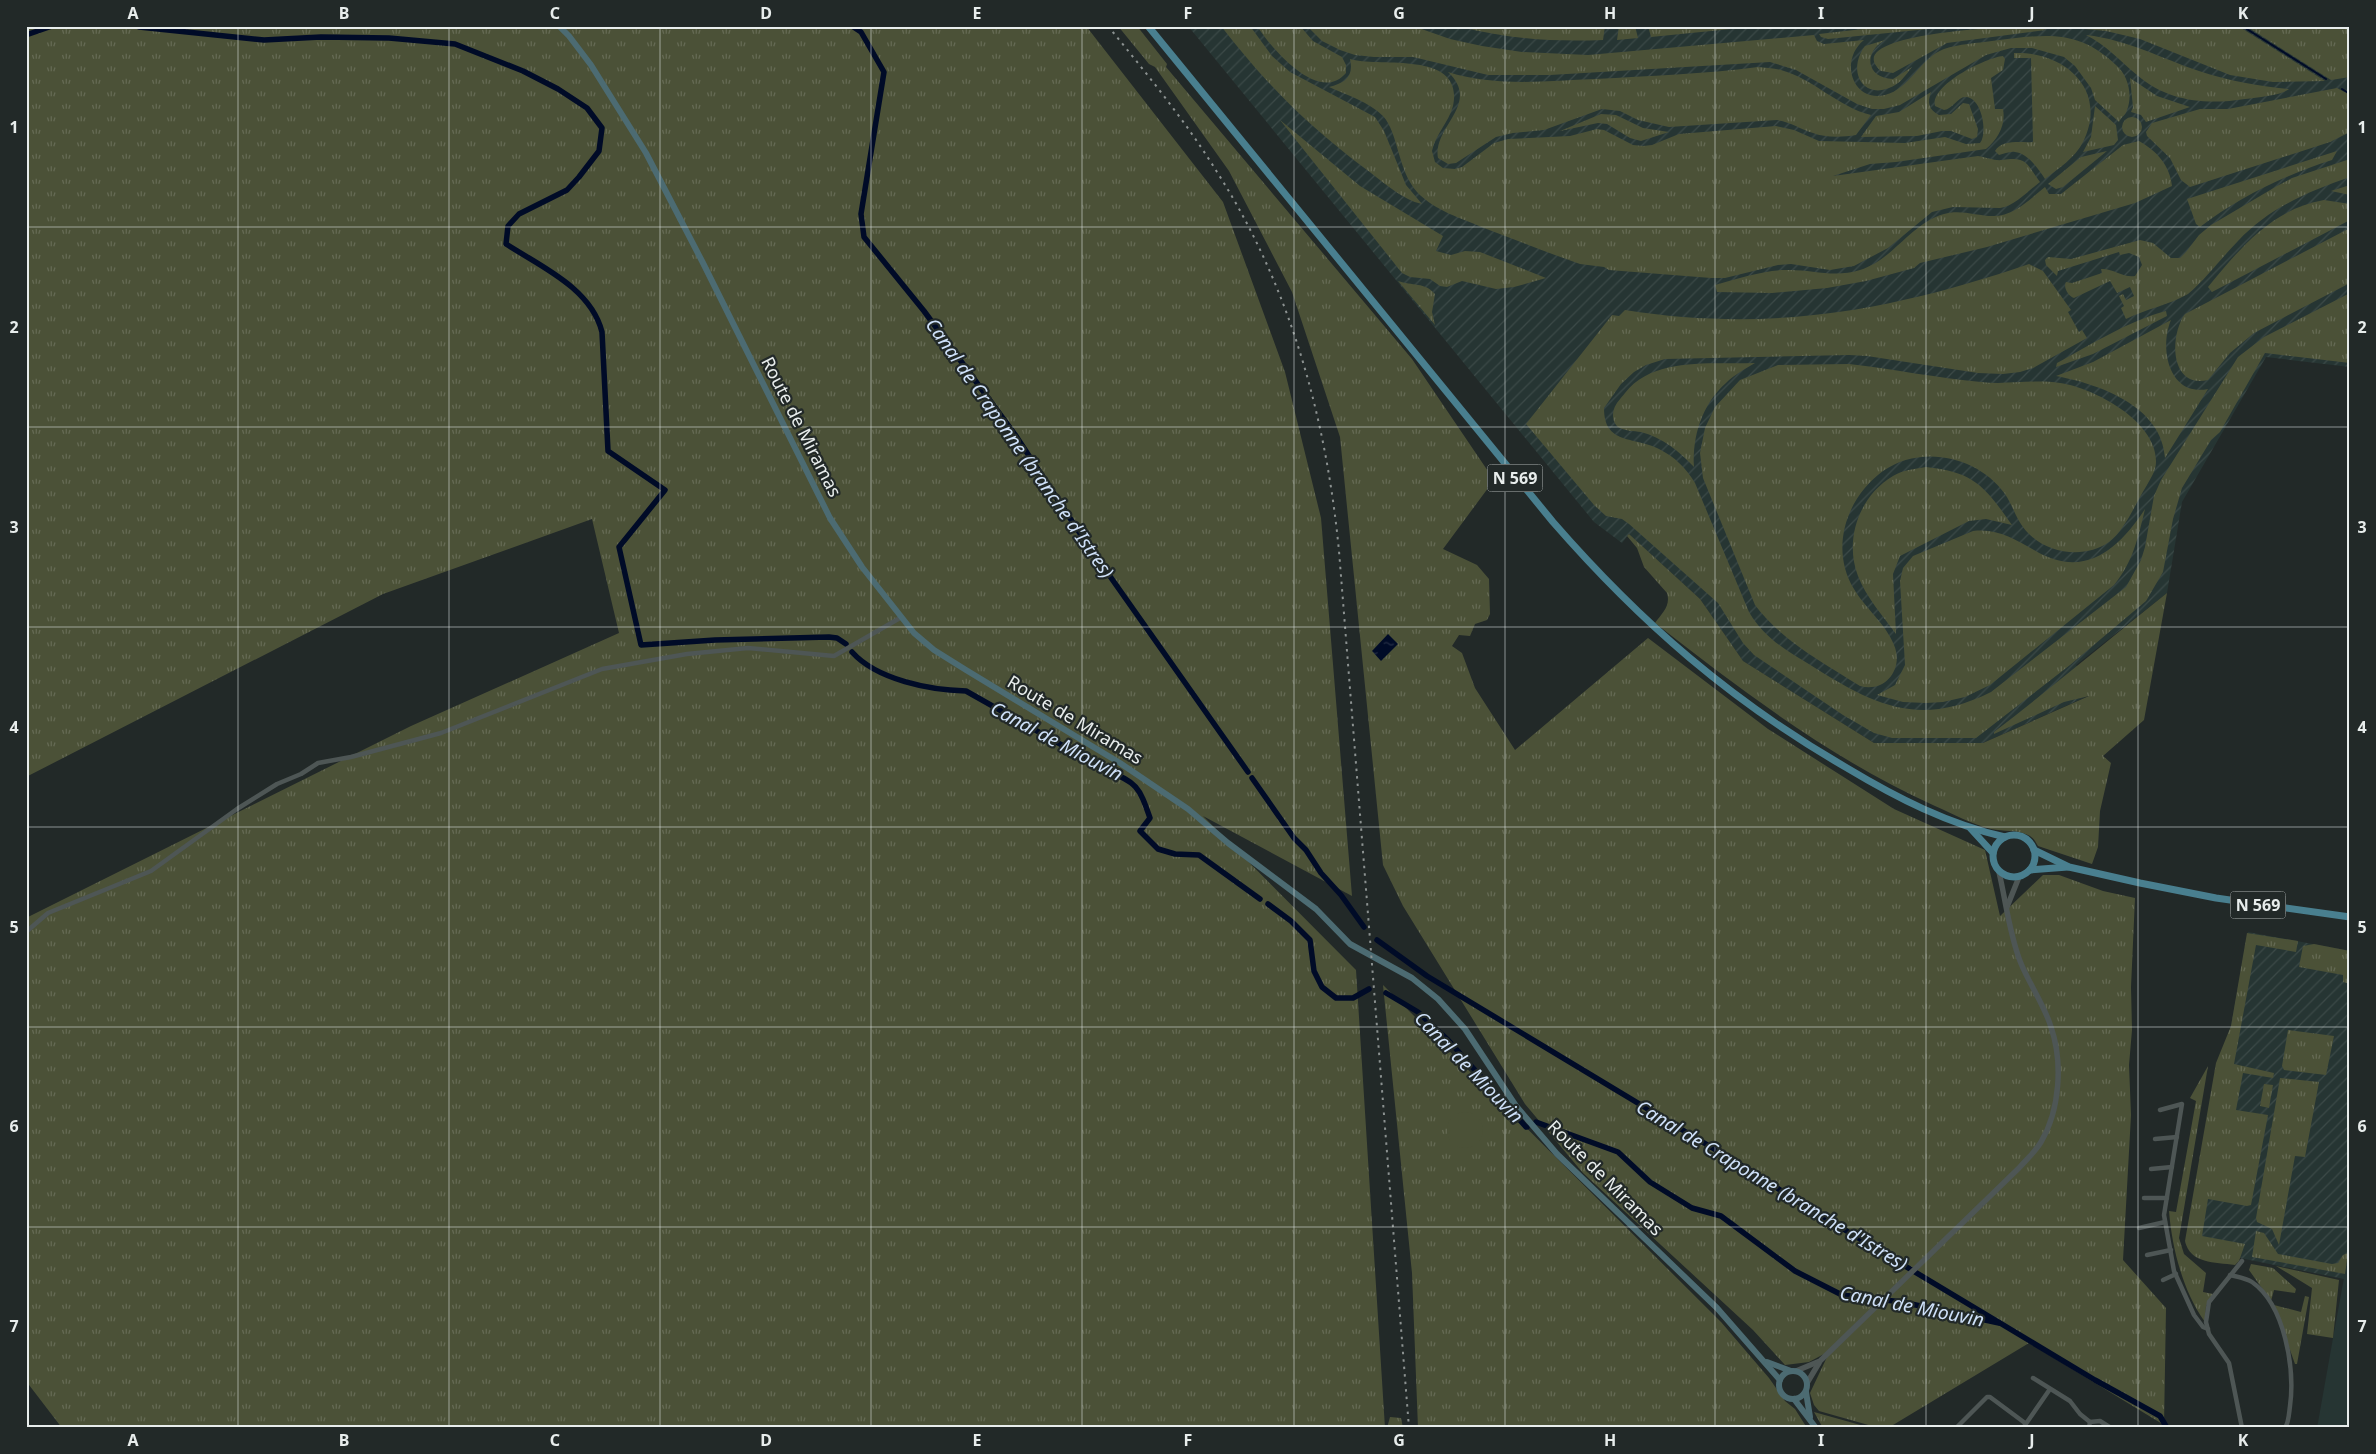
<svg xmlns="http://www.w3.org/2000/svg" width="2376" height="1454" font-family="'Noto Sans',sans-serif">
	<style>
		.built { fill: #263533 }
		.industrial { fill: url(#industrial-furrows) }
		.grass { fill: url(#grass-tufts) }
		.pitch { fill: #4b5137 }
		.water { fill: url(#water-ripples) }
		.lines { fill: none; stroke-linecap: round; stroke-linejoin: round }
		.stream { stroke: #000b27; stroke-width: 2 }
		.canal { stroke: #000b27; stroke-width: 5.5 }
		.minor { stroke: #4e5655; stroke-width: 4.5 }
		.tertiary { stroke: #4e5655; stroke-width: 5.5 }
		.secondary { stroke: #4c6b72; stroke-width: 6 }
		.primary { stroke: #497f8f; stroke-width: 7 }
		.rail { stroke: #8c9291; stroke-width: 2; stroke-dasharray: 2.5 5; stroke-linecap: butt }
		.grid { fill: none; stroke: #e8edec; stroke-width: 1; stroke-opacity: 0.55 }
		.labels { text-anchor: middle; stroke-width: 4.5; stroke-linejoin: round; paint-order: stroke }
		.shield { fill: #222928; stroke: #adb2b1; stroke-width: 1 }
		.shield-label { font-size: 16px; font-weight: bold; fill: #e8edec }
		.street-label { font-size: 18px; fill: #e8edec; stroke: #222928 }
		.water-label { font-size: 19px; font-style: italic; fill: #cfe1f9; stroke: #222928 }
		.neatline { fill: none; stroke: #e8edec; stroke-width: 2 }
		.grid-label { font-size: 16px; text-anchor: middle; font-weight: bold; fill: #e8edec }
	</style>
	<defs>
		<pattern id="industrial-furrows" width="10" height="10" patternUnits="userSpaceOnUse" patternTransform="scale(1.25)"><rect width="10" height="10" fill="#263533"/><path d="M-1 1l2-2M0 10L10 0M9 11l2-2" fill="none" stroke="#3b4947"/></pattern>
		<pattern id="grass-tufts" width="24" height="20" patternUnits="userSpaceOnUse" patternTransform="scale(1.25)"><rect width="24" height="20" fill="#4b5137"/><path d="M3 7l-1-3M5 7V3M7 7l1-3M15 17l-1-3M17 17v-4M19 17l1-3" fill="none" stroke="#656a54"/></pattern>
		<pattern id="water-ripples" width="26" height="14" patternUnits="userSpaceOnUse" patternTransform="scale(1.25)"><rect width="26" height="14" fill="#000b27"/><path d="M2 4q2-2 4 0t4 0M15 11q2-2 4 0t4 0" fill="none" stroke="#252f46"/></pattern>
	</defs>
	<rect width="100%" height="100%" fill="#222928"/>
	<path class="built" d="M2350,1245V1428H2317L2333,1338Z"/>
	<g class="industrial">
		<path d="M1188,26H2350V367L2266,357L2182,502L2167,593L2076,665L2097,692L1983,743H1874L1743,661L1700,599L1629,534L1622,543L1594,522Z"/>
		<path d="M2248,932L2350,951V1244L2344,1279L2191,1248Z"/>
	</g>
	<g class="grass">
		<path d="M26,26H1086L1223,202L1285,372L1321,518L1352,896L1203,816L1356,970L1385,1428H62L26,1381V918L411,726L619,633L592,519L383,594L26,777Z"/>
		<path d="M1118,26H1137L1167,64L1166,67L1412,359L1494,480L1443,549L1477,565L1489,579L1490,614L1487,620L1475,624L1470,636L1459,635L1452,646L1462,653L1475,688L1515,750L1648,638L1768,729L1894,809L1985,850L2000,916L2043,875H2059L2103,891L2135,898L2131,987L2132,1030L2129,1065L2131,1115L2123,1260L2166,1308L2164,1425L2029,1343L1888,1428H1879L1819,1411L1814,1405L1810,1393L1827,1357L1824,1354L1809,1362L1785,1365L1753,1330L1583,1173L1525,1104L1403,906L1383,865L1340,437L1292,292L1229,171L1155,67L1149,64Z"/>
		<path d="M1221,26H1250L1272,56L1290,72L1375,117L1384,131L1406,185L1422,204C1403,200 1383,182 1367,170C1307,125 1267,85 1221,26Z"/>
		<path d="M1257,26H1300L1313,41L1342,57L1346,65V73C1319,105 1271,48 1257,26Z"/>
		<path d="M1307,26H1413L1450,39L1482,46L1522,52L1588,55L1814,35L1817,41L1824,44L1864,40C1839,60 1852,103 1885,95C1910,89 1920,58 1944,49C1959,44 1977,43 1992,41C2042,35 2077,27 2116,65C2128,75 2133,95 2127,110C2126,115 2121,117 2119,122L2095,100L2091,88L2075,66L2064,57L2032,48H2011L1986,55L1900,105L1884,109H1872L1857,104L1796,70L1770,62L1550,75H1488L1413,57H1374L1355,55L1340,50L1322,41Z"/>
		<path d="M1458,26H1605L1603,40C1554,42 1506,39 1458,26Z"/>
		<path d="M1619,26H1635L1638,38L1617,40Z"/>
		<path d="M1648,26H1761L1651,37Z"/>
		<path d="M1889,26H1958L1828,39L1821,37L1819,34Z"/>
		<path d="M2014,26H2036L2046,30L1947,43L1893,73L1881,71C1838,34 1999,28 2014,26Z"/>
		<path d="M2052,26H2238L2325,81L2273,82L2230,75L2140,39L2106,31Z"/>
		<path d="M2246,26H2350V77L2331,80Z"/>
		<path d="M2086,35C2129,40 2160,58 2199,71C2229,81 2258,86 2289,89C2279,96 2258,97 2245,99C2207,105 2168,102 2137,75C2120,61 2106,45 2086,35Z"/>
		<path d="M1885,40C1863,52 1866,78 1893,79L1912,67C1906,75 1899,85 1889,88C1862,99 1847,70 1865,46Z"/>
		<path d="M2014,53C2064,51 2109,90 2083,142C2075,158 2059,168 2045,179C2039,170 2028,153 2015,152C2010,151 2004,154 1999,155L1995,151C2002,139 2021,143 2033,142L2031,58H2014Z"/>
		<path d="M2003,56L2005,59L2003,70L1991,78L1995,109H2003C2006,125 1998,139 1986,149L1896,162L1870,164L1833,176L1978,156C1985,157 1995,161 2002,160C2027,156 2026,163 2040,182C2028,191 2015,206 2000,208L1953,207L1932,212L1888,248L1854,266L1830,270L1791,264L1778,265L1725,278H1711L1609,270L1604,267L1580,264C1548,253 1516,240 1484,228C1461,218 1435,211 1417,192C1397,169 1399,134 1383,116C1369,102 1347,95 1329,87C1345,83 1354,77 1350,59C1378,68 1465,49 1453,106C1449,122 1435,135 1432,151L1435,162L1443,168L1455,169L1462,167L1494,143L1508,139L1570,136L1597,129L1604,130L1633,145L1643,146L1652,145L1679,134L1776,126L1794,130L1819,141L1905,143L1945,137L1966,144L1980,143C1988,133 1982,98 1966,97C1958,96 1953,109 1944,110L1935,106C1930,85 1985,58 2003,56Z"/>
		<path d="M1758,67C1765,68 1774,68 1781,70C1814,79 1838,107 1871,115L1856,135C1844,137 1825,138 1813,133C1800,129 1791,122 1777,120L1669,127L1638,120L1620,111L1602,109L1544,130L1513,133L1496,137L1456,163L1448,164L1438,158C1432,127 1482,104 1448,72C1495,87 1546,81 1595,79C1649,76 1704,74 1758,67Z"/>
		<path d="M2130,78L2157,96L2190,107L2146,122L2141,115L2131,112L2133,107Z"/>
		<path d="M2337,88L2350,95V132L2330,142L2190,187L2181,180L2170,158L2147,136L2146,132L2152,123L2200,109H2228Z"/>
		<path d="M1931,92C1927,103 1929,110 1939,115L1951,114L1963,103L1969,104L1978,129L1977,137L1972,139L1951,131H1942L1917,136L1861,137L1876,116L1899,112Z"/>
		<path d="M2095,106L2116,125L2118,140L2114,145L2083,152L2091,137Z"/>
		<path d="M1601,114L1616,115L1643,128L1669,132L1641,141L1630,138L1607,124L1598,123L1560,131Z"/>
		<circle cx="2132" cy="127" r="10"/>
		<path d="M1280,120L1360,186L1443,236L1436,251L1451,255L1465,251L1480,252L1546,278L1514,287L1496,289L1462,281L1447,287L1440,286L1430,279L1410,277L1402,273Z"/>
		<path d="M2139,141C2157,151 2170,166 2172,186L2135,203L1987,247L1920,263L1914,268L1866,281L1827,288L1772,293L1717,292L1715,285C1736,279 1767,269 1789,270C1814,270 1835,278 1860,270C1893,260 1911,223 1944,214C1960,209 1977,216 1993,216C2014,216 2030,199 2045,187L2049,194H2061L2123,145Z"/>
		<path d="M2107,151L2063,187L2056,189L2048,184L2081,157Z"/>
		<path d="M2337,151L2332,160C2285,175 2239,197 2200,227L2196,224L2187,199Z"/>
		<path d="M2350,159V177C2307,192 2269,208 2238,241C2221,258 2207,278 2188,294C2169,305 2146,309 2126,319L2121,308L2124,306L2119,296L2123,294L2126,300L2134,296L2130,287L2117,293L2110,281L2074,298C2068,296 2063,287 2066,282L2072,283L2102,273L2101,269C2113,268 2123,278 2135,276L2142,265L2139,257L2129,253L2120,255L2119,252L2058,271L2057,276L2046,265L2045,260L2048,257L2071,259L2140,240L2153,243L2171,258H2180L2186,252L2199,235L2211,225L2277,186L2292,178Z"/>
		<path d="M2350,185V195L2331,191Z"/>
		<path d="M2324,200L2350,204V220L2212,292L2208,287C2240,248 2272,209 2324,200Z"/>
		<path d="M2350,228V283L2254,333L2230,353L2208,380C2170,389 2169,336 2185,314Z"/>
		<path d="M2029,264L2043,271L2071,310L2068,312L2079,332L2082,330L2087,338L2033,368L2020,372L2003,374L1978,373L1867,356L1849,355L1665,359L1646,365L1634,372L1621,384L1604,408C1604,445 1633,436 1659,449C1675,457 1686,468 1695,483L1749,612C1764,638 1787,651 1812,666C1874,705 1919,728 1991,692L2126,587L2141,560L2145,547L2154,496L2161,480L2238,357L2264,337L2350,293V363L2265,353L2220,432L2211,440L2182,488L2173,519L2163,572L2146,601L2070,665L1976,738H1892L1874,733L1843,715L1754,655L1743,643L1718,603L1709,595L1629,524L1622,519L1606,516L1594,505L1526,424L1612,315L1619,316L1625,310C1770,333 1891,311 2029,264Z"/>
		<path d="M1398,281C1412,286 1425,282 1435,294L1432,312L1435,325Z"/>
		<path d="M2166,311L2167,316L2093,354L2056,367L2057,363C2092,344 2128,321 2166,311Z"/>
		<path d="M2171,320C2159,348 2169,397 2208,389L2165,458C2162,406 2099,384 2056,376L2093,362Z"/>
		<path d="M1755,363C1745,369 1734,375 1726,383C1702,404 1692,437 1694,467C1679,451 1663,438 1641,432C1634,431 1624,431 1618,427C1613,423 1612,415 1614,409C1616,403 1621,398 1625,393C1654,356 1712,365 1755,363Z"/>
		<path d="M1849,364C1893,369 1937,378 1981,382C2007,385 2033,379 2060,383C2094,388 2157,421 2156,462C2156,470 2151,478 2147,485C2136,502 2126,529 2109,542C2085,559 2048,554 2028,533C2017,522 2013,506 2005,494C1978,456 1921,444 1883,471C1847,497 1829,548 1854,589C1865,608 1886,624 1894,645C1904,668 1886,693 1860,686C1822,662 1782,641 1755,605L1703,478L1700,453L1705,428L1715,407L1740,380L1778,365Z"/>
		<path d="M1926,467C1975,472 1985,487 2012,525L1986,519L1969,521L1900,556L1893,574L1896,634C1883,616 1866,597 1858,576C1844,540 1859,496 1893,476C1903,470 1914,469 1926,467Z"/>
		<path d="M2145,509C2138,538 2133,562 2114,585L1990,685L1965,697L1943,702L1926,703L1903,702L1877,695L1895,685L1905,665L1900,581L1903,568L1913,556L1973,531C1997,528 2014,539 2034,550C2084,580 2118,550 2145,509Z"/>
		<path d="M1629,534L1700,599L1743,661L1874,743H1983L2089,696L2064,702L1994,734V732C2053,687 2109,639 2167,593L2144,720L2103,756L2111,763L2100,811L2098,847L2092,864L2038,846C2035,841 2034,838 2028,835C2016,829 2004,832 1991,829C1972,824 1953,814 1935,806C1831,759 1744,692 1655,623C1662,613 1671,606 1667,593L1644,567L1637,548L1627,536Z"/>
		<path d="M2247,933L2298,941L2296,952L2256,945L2234,1064L2274,1073L2273,1078L2243,1073L2236,1110L2268,1115L2251,1205L2247,1206L2208,1199L2202,1236L2245,1244L2239,1261L2235,1265C2215,1262 2190,1264 2185,1241L2216,1063L2231,1026Z"/>
		<path d="M2314,944L2350,951V984L2343,982V975L2299,967L2303,946Z"/>
		<path d="M1383,985L1721,1322L1769,1378L1785,1401L1795,1409L1807,1428H1418L1412,1273Z"/>
		<path d="M2288,1030L2334,1036L2326,1075L2284,1070L2282,1066Z"/>
		<path d="M2208,1066L2179,1238L2184,1254L2206,1273L2203,1292L2213,1294L2206,1306L2205,1322C2183,1292 2172,1248 2169,1211L2176,1212L2196,1101L2190,1098Z"/>
		<path d="M2280,1078L2319,1082L2305,1157L2295,1156L2279,1245L2272,1229L2257,1222L2256,1218Z"/>
		<path d="M2264,1084L2273,1085L2269,1108L2260,1106Z"/>
		<path d="M2256,1231L2264,1233L2278,1254L2332,1264L2338,1263L2343,1255L2348,1253L2345,1274L2252,1257Z"/>
		<path d="M2251,1264L2273,1268L2296,1289L2295,1293L2274,1290L2271,1301L2249,1270Z"/>
		<path d="M2276,1266L2339,1280L2333,1338L2307,1334L2312,1288Z"/>
		<path d="M2305,1296L2309,1297L2297,1364H2295L2274,1305L2301,1312Z"/>
		<path d="M1814,1412L1871,1428H1823Z"/>
		<path d="M1390,1417L1401,1418L1403,1428H1387Z"/>
	</g>
	<circle class="pitch" cx="1465" cy="1130" r="18"/>
	<path class="water" d="M1388,634L1398,644L1381,661L1372,651Z"/>
	<g class="lines">
		<g class="stream">
			<path d="M2242,26L2326,79"/>
			<path d="M2342,89L2350,94"/>
		</g>
		<g class="canal">
			<path d="M852,26L861,32L884,72L861,214L864,237L924,311L1016,436L1083,538L1248,772"/>
			<path d="M139,27L264,40L321,37L389,38L455,44L523,71L558,89L587,108L602,128L599,151L579,177L567,190L519,214L508,226L506,244C540,266 591,288 602,332L608,451L665,490L619,547L641,645L715,640L829,637L837,638L846,644"/>
			<path d="M26,35L52,26"/>
			<path d="M852,652C877,680 930,690 966,691L1106,770C1137,783 1139,786 1150,818L1140,831L1158,849L1175,854L1199,855L1260,899"/>
			<path d="M1252,778L1294,838L1306,850L1321,873L1341,895L1364,927"/>
			<path d="M1268,904L1291,921L1310,940L1314,971L1322,987L1336,998H1353L1369,989"/>
			<path d="M1377,940L1427,976L1759,1176L1795,1200L2095,1380L2160,1416L2167,1428"/>
			<path d="M1386,993L1418,1012L1448,1040L1526,1127H1527"/>
			<path d="M1536,1122L1618,1152L1650,1182L1692,1208L1721,1216L1795,1271L1842,1295L1902,1302L1999,1323"/>
		</g>
		<g class="minor">
			<path d="M26,932L48,913L151,871L237,809L277,784L301,774L318,763L351,757L441,733L602,669L687,654L748,648L834,656L900,618"/>
			<path d="M2160,1110L2182,1104L2164,1215L2174,1271L2194,1315L2203,1327L2208,1329"/>
			<path d="M2155,1139L2177,1137"/>
			<path d="M2151,1169L2172,1167"/>
			<path d="M2144,1198H2167"/>
			<path d="M2139,1228L2165,1222"/>
			<path d="M2147,1255L2171,1250"/>
			<path d="M2242,1261L2209,1302L2206,1322L2209,1334L2229,1363L2242,1428"/>
			<path d="M2230,1275C2238,1277 2246,1278 2252,1282C2285,1305 2295,1369 2290,1406C2289,1413 2289,1422 2285,1428"/>
			<path d="M2163,1280L2176,1274"/>
			<path d="M2033,1378L2070,1401L2080,1414L2090,1422"/>
			<path d="M1956,1428L1987,1397H1990L2025,1423"/>
			<path d="M2023,1428L2050,1389"/>
			<path d="M2089,1428L2090,1422L2100,1421L2111,1428"/>
		</g>
		<g class="tertiary">
			<path d="M2007,907L2019,877"/>
			<path d="M1796,1371L1820,1361L2019,1168C2026,1160 2035,1152 2041,1142C2060,1110 2063,1062 2051,1027C2044,1004 2029,984 2020,961C2009,932 2006,902 1999,872"/>
			<path d="M1807,1383L1819,1363"/>
		</g>
		<g class="secondary">
			<path d="M559,26L569,36L591,65L646,153L703,263L830,518L862,567L914,633L934,650L966,670L1120,763L1188,809L1228,843L1316,909L1350,944L1412,978L1438,999L1465,1029L1516,1106L1557,1154L1717,1308L1780,1380"/>
			<path d="M1767,1362L1791,1371"/>
			<circle cx="1793" cy="1385" r="14"/>
			<path d="M1806,1392L1810,1417"/>
			<path d="M1794,1399L1816,1428"/>
		</g>
		<g class="primary">
			<path d="M1148,26L1553,522C1641,623 1731,701 1847,768C1897,798 1948,824 2005,837"/>
			<path d="M1971,829L1993,853"/>
			<circle cx="2014" cy="856" r="21"/>
			<path d="M2034,850L2069,867L2140,883L2216,898L2350,917"/>
			<path d="M2030,870L2068,867"/>
		</g>
		<path class="rail" d="M1108,26C1146,73 1185,120 1217,172C1290,286 1326,417 1339,551L1409,1428"/>
	</g>
	<path class="grid" d="M238,26V1428M449,26V1428M660,26V1428M871,26V1428M1082,26V1428M1294,26V1428M1505,26V1428M1715,26V1428M1926,26V1428M2138,26V1428M26,227H2350M26,427H2350M26,627H2350M26,827H2350M26,1027H2350M26,1227H2350"/>
	<g class="labels">
		<g class="shield">
			<rect x="1487.5" y="464.5" width="55" height="27" rx="4"/>
			<rect x="2230.5" y="891.5" width="55" height="27" rx="4"/>
		</g>
		<g class="shield-label">
			<text x="1515" y="484">N 569</text>
			<text x="2258" y="911">N 569</text>
		</g>
		<g class="street-label">
			<text transform="translate(801 427) rotate(63)" y="6">Route de Miramas</text>
			<text transform="translate(1075 720) rotate(31)" y="6">Route de Miramas</text>
			<text transform="translate(1605 1178) rotate(45)" y="6">Route de Miramas</text>
		</g>
		<g class="water-label">
			<text transform="translate(1020 448) rotate(55)" y="7">Canal de Craponne (branche d'Istres)</text>
			<text transform="translate(1057 741) rotate(28)" y="7">Canal de Miouvin</text>
			<text transform="translate(1469 1067) rotate(46)" y="7">Canal de Miouvin</text>
			<text transform="translate(1772 1185) rotate(31)" y="7">Canal de Craponne (branche d'Istres)</text>
			<text transform="translate(1912 1306) rotate(11)" y="7">Canal de Miouvin</text>
		</g>
	</g>
	<rect width="2376" height="1454" fill="none" stroke="#222928" stroke-width="55"/>
	<rect x="28" y="28" width="2320" height="1398" class="neatline"/>
	<g class="grid-label">
		<text x="133" y="19">A</text>
		<text x="344" y="19">B</text>
		<text x="555" y="19">C</text>
		<text x="766" y="19">D</text>
		<text x="977" y="19">E</text>
		<text x="1188" y="19">F</text>
		<text x="1399" y="19">G</text>
		<text x="1610" y="19">H</text>
		<text x="1821" y="19">I</text>
		<text x="2032" y="19">J</text>
		<text x="2243" y="19">K</text>
		<text x="14" y="133">1</text>
		<text x="2362" y="133">1</text>
		<text x="14" y="333">2</text>
		<text x="2362" y="333">2</text>
		<text x="14" y="533">3</text>
		<text x="2362" y="533">3</text>
		<text x="14" y="733">4</text>
		<text x="2362" y="733">4</text>
		<text x="14" y="933">5</text>
		<text x="2362" y="933">5</text>
		<text x="14" y="1132">6</text>
		<text x="2362" y="1132">6</text>
		<text x="14" y="1332">7</text>
		<text x="2362" y="1332">7</text>
		<text x="133" y="1446">A</text>
		<text x="344" y="1446">B</text>
		<text x="555" y="1446">C</text>
		<text x="766" y="1446">D</text>
		<text x="977" y="1446">E</text>
		<text x="1188" y="1446">F</text>
		<text x="1399" y="1446">G</text>
		<text x="1610" y="1446">H</text>
		<text x="1821" y="1446">I</text>
		<text x="2032" y="1446">J</text>
		<text x="2243" y="1446">K</text>
	</g>
</svg>
